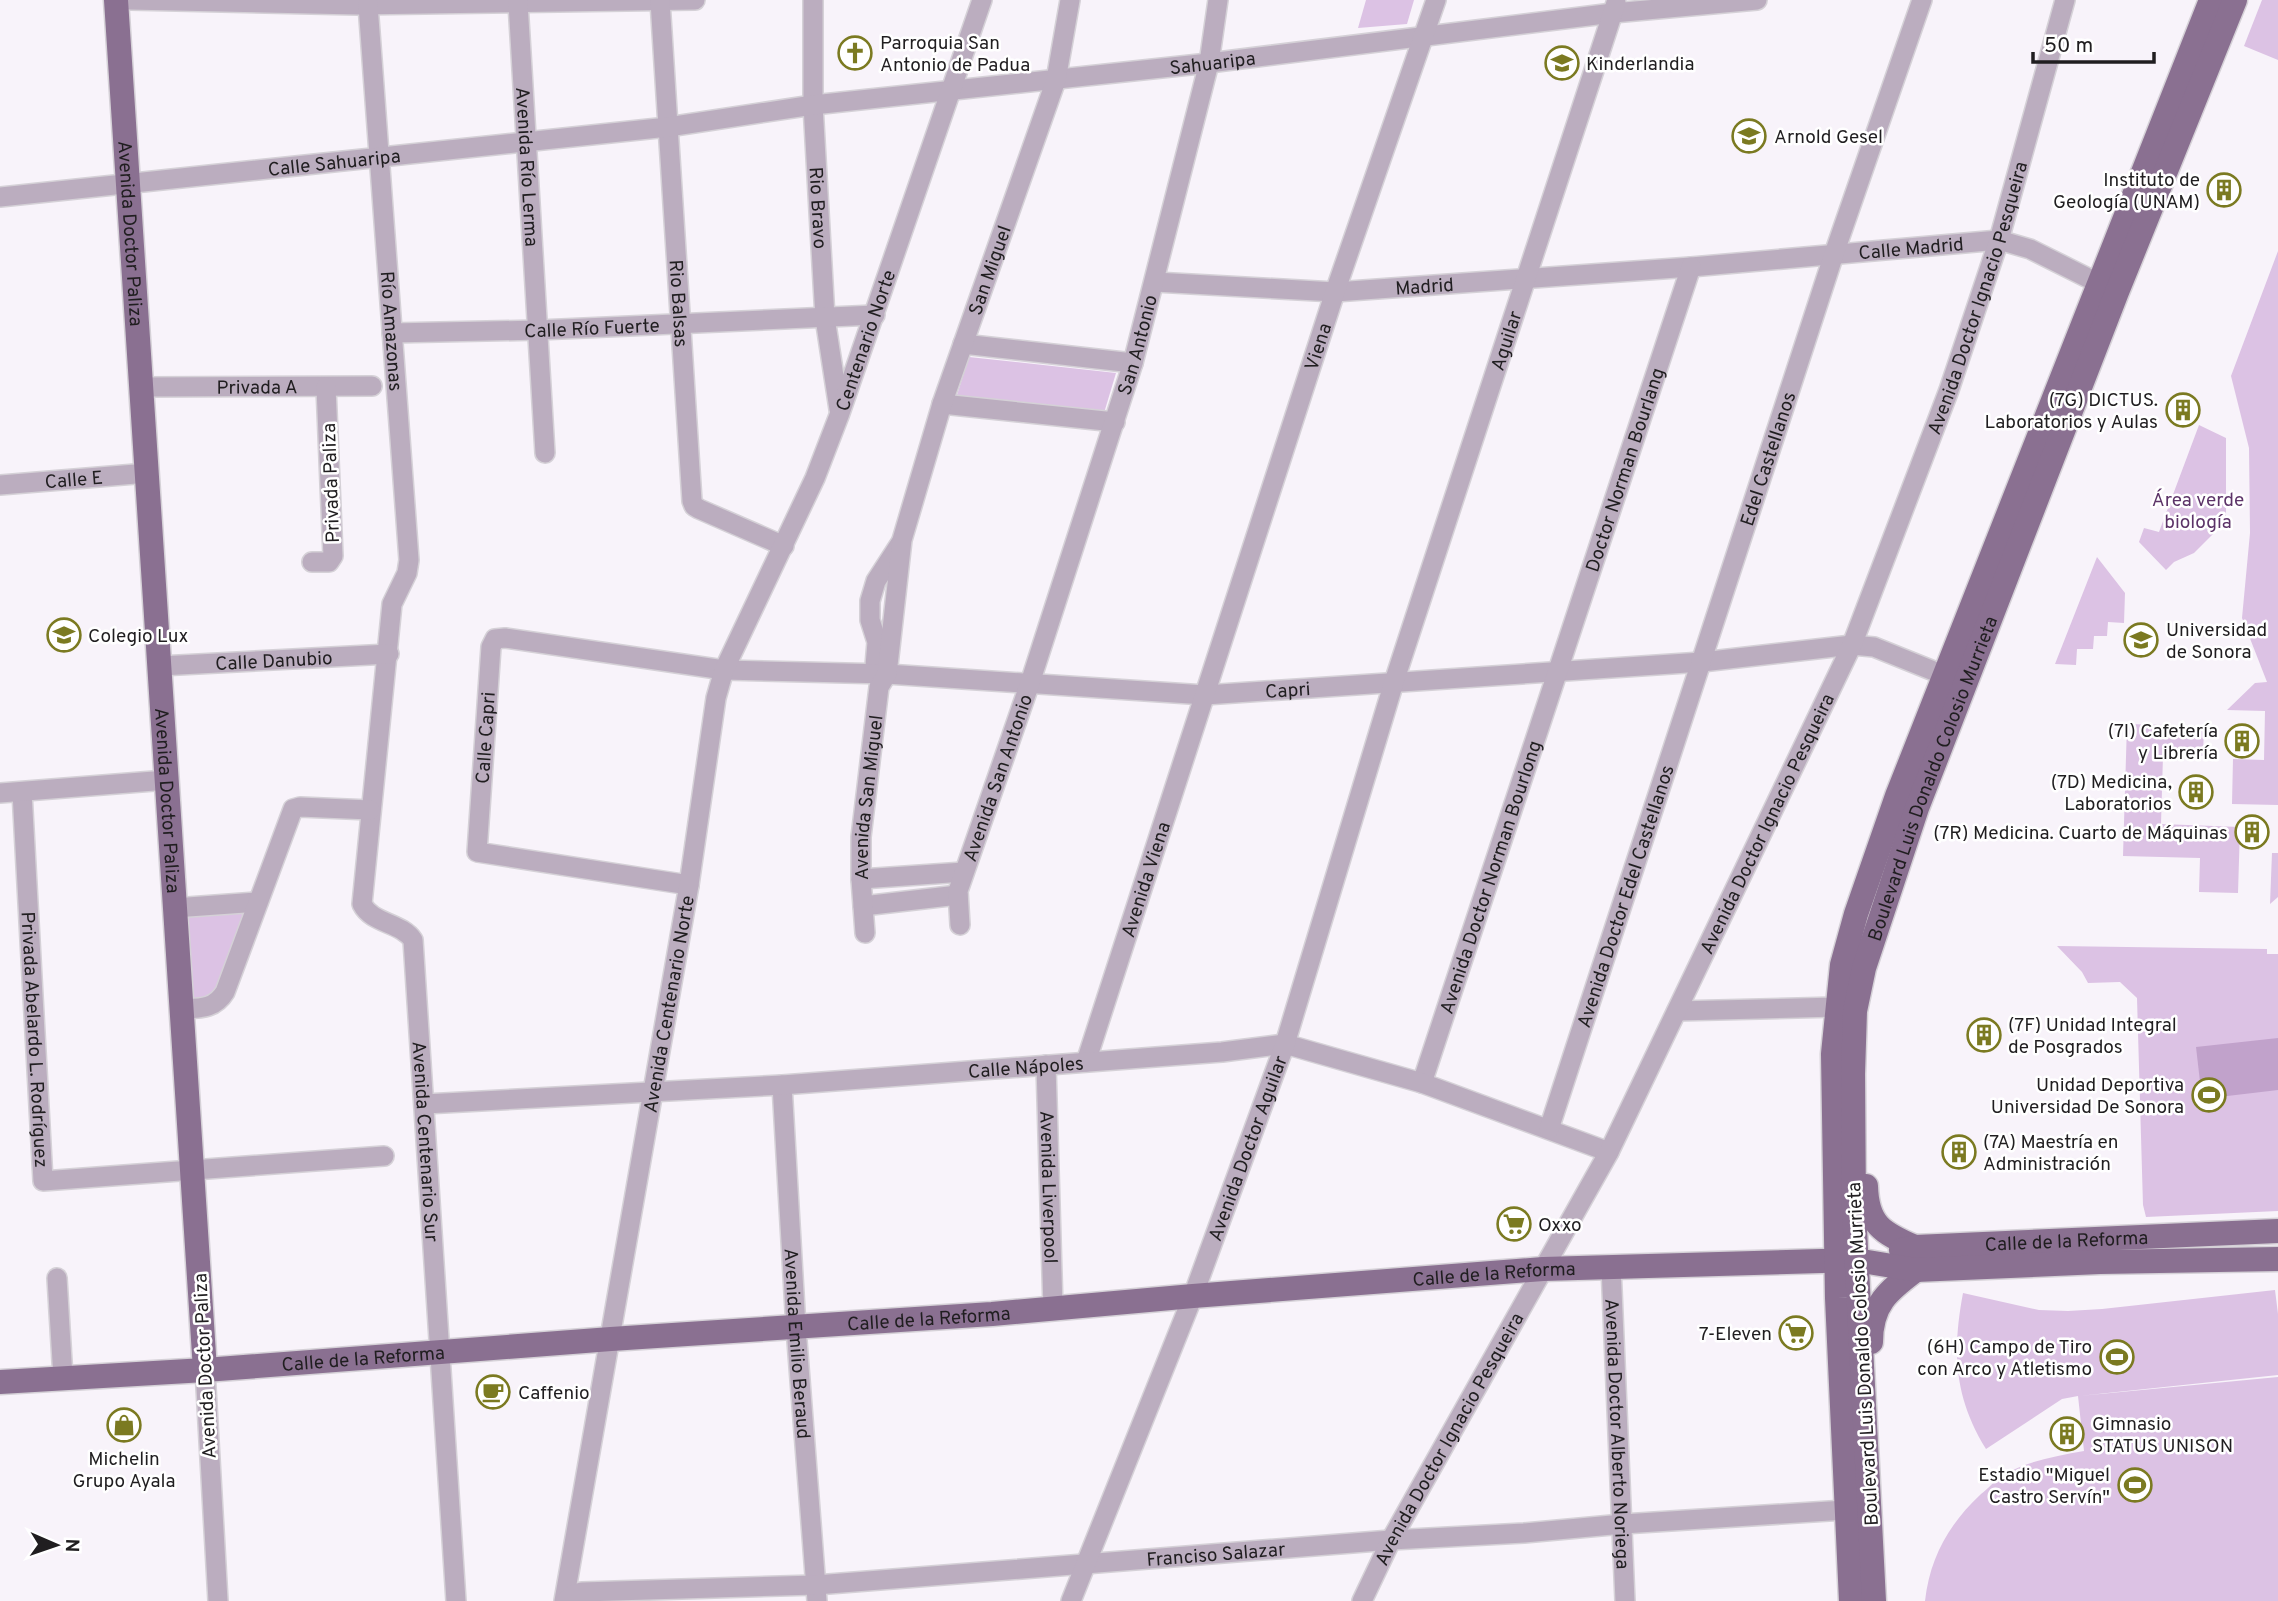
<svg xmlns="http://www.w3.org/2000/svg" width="2278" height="1601" font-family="Overpass,sans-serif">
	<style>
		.green { fill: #dcc2e4 }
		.water { fill: #c1a2cb }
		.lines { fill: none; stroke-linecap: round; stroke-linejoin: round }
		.minor-casing { stroke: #d5d1d7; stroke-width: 22 }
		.major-casing { stroke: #d5d1d7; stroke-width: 27 }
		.minor { stroke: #bbadbf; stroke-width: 19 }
		.major { stroke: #8a7091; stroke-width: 24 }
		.labels { text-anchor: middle; stroke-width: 5; stroke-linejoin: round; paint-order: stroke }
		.poi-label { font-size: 19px; fill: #201e20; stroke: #fff; text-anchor: start }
		.street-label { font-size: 19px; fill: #201e20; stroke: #fff }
		.park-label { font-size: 19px; fill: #5c3368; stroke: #fff }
	</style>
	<rect width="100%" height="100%" fill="#f8f3fa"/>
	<g class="green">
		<path d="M1366,0H1414L1407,24L1358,28Z"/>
		<path d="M2262,0H2278V60L2244,46Z"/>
		<path d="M2278,251V805L2232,804L2233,759L2264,760L2265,711L2227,710L2255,683L2267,682L2242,618L2250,533L2249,448L2231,376Z"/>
		<path d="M969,357L1116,373L1104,413L956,398Z"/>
		<path d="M2199,425L2226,438V521L2194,553L2174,562L2166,570L2139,542L2144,528L2159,532Z"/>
		<path d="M2097,557L2125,593L2124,623L2108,622L2107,636H2094L2093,649H2077L2076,665L2055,664Z"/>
		<path d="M2127,724L2204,726L2203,756H2163L2161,824L2240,827L2238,893L2199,892L2200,858L2123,856Z"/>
		<path d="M2272,853H2278V897L2270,904Z"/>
		<path d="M240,911L244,918L220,991L192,1003L188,913Z"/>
		<path d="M2057,946L2267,949V954H2278V1211L2146,1217L2143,1205L2137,998L2120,982L2088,983L2082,972Z"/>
		<path d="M2275,1290L2278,1314V1375L2079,1396L2278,1377V1601H1925C1930,1557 1949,1524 1981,1494C1988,1489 1994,1481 2002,1476C2026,1461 2056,1456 2084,1451L2078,1396L2062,1399L1986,1449C1954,1397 1952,1352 1963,1293L2039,1310L2068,1311L2102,1309Z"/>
	</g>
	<path class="water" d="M2278,1038V1090L2202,1099L2196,1047Z"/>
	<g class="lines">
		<defs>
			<g id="minor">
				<path d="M130,0L357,5L695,0"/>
				<path id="s1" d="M813,0V105L825,318L839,409"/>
				<path id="s2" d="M660,1L692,501L694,506L699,509L784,546"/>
				<path id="s3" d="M518,3L545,453"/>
				<path id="s4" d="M368,5L409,560L407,573L392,604L362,904C372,924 401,922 413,940L456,1601"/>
				<path id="s5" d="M0,197L668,127L813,105L1209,63L1613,13L1757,0"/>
				<path id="s6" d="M1155,282L1335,292L1691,267L1999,240L2030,249L2110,289"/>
				<path id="s7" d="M392,333L539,330L875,315"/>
				<path d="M963,344L1133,363"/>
				<path id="s8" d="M143,387L372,386"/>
				<path d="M942,404L1115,422"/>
				<path id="s9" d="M0,485L148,473"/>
				<path d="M312,562H329L333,556L326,387"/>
				<path id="s10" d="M160,666L389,654"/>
				<path d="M875,666L877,642L870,620V601L876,581L900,544"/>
				<path id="s11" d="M22,792L43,1181L384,1156"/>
				<path d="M0,793L167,780"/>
				<path d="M861,879L964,872"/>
				<path id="s12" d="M689,885L477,852L491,647L495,639L505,638L724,670L887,674L1205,695L1702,662L1852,645L1874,647L1956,680"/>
				<path d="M863,906L958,895"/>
				<path d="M174,908L258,902"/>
				<path id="s13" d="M960,925L958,891L1030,683L1133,363L1209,63L1218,0"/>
				<path id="s14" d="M865,933L861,879V837L879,687L887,674L902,540L942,404L1056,80L1070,0"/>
				<path d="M180,1009C199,1008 214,1010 225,992L293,809L300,807L370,810"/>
				<path d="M1677,1011L1837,1007"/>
				<path id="s15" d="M1086,1062L1335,292L1436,0"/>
				<path id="s16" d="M1046,1065L1053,1309"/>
				<path id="s17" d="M1422,1083L1691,267"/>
				<path id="s18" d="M782,1085L796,1328L817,1601"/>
				<path id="s19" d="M425,1104L782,1085L1222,1052L1285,1044L1422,1083L1609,1152"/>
				<path id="s20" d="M1549,1129L1834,254L1922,0"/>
				<path id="s21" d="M1611,1266L1625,1601"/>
				<path d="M57,1278L63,1378"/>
				<path d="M205,1370L218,1601"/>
				<path id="s22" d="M564,1601L689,885L716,698L724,670L815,478L840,413L982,0"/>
				<path id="s23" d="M566,1601L574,1594L582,1592L816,1585L1391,1540L1524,1533L1623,1524L1861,1509"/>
				<path id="s24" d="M1071,1601L1193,1296L1285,1044L1394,682L1616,3"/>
				<path id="s25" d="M1362,1601L1391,1540L1609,1152L1852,645L1949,390L1999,240L2065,0"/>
			</g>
			<g id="major">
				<path id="s26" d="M116,0L205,1370"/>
				<path d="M1866,1186C1867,1224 1882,1233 1915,1247"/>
				<path id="s27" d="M1901,1250L1915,1247L2278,1231"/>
				<path d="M1871,1342C1871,1304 1888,1291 1916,1270"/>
				<path id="s28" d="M0,1382L205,1370L611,1339L992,1314L1193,1296L1543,1269L1856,1260L1916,1270L2100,1262L2278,1259"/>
				<path d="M1851,1601L1837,1298L1833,1054L1842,965L1856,914L1897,796L2211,0"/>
				<path id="s29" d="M1874,1601L1854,1209L1853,1074L1855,1011L1864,968L1917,808L2117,292L2235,0"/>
			</g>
		</defs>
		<use href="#minor" class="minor-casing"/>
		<use href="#major" class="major-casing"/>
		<use href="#minor" class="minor"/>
		<use href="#major" class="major"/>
	</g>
	<defs>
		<symbol id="church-ring" viewBox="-11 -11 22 22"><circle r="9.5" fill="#fff" stroke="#7b7a21" stroke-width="1.5"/><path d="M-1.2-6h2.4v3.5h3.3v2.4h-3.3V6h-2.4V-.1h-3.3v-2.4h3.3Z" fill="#7b7a21"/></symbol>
		<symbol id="school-ring" viewBox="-11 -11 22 22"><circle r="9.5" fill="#fff" stroke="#7b7a21" stroke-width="1.5"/><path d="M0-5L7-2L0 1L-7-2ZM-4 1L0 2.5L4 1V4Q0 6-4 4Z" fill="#7b7a21"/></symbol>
		<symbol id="building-ring" viewBox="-11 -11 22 22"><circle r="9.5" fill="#fff" stroke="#7b7a21" stroke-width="1.5"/><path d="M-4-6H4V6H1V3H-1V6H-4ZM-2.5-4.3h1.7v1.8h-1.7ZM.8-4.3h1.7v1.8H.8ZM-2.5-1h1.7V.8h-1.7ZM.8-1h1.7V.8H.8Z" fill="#7b7a21"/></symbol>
		<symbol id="university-ring" viewBox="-11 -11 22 22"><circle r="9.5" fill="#fff" stroke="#7b7a21" stroke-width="1.5"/><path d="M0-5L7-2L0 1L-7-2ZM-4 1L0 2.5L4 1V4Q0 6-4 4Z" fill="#7b7a21"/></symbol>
		<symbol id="stadium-ring" viewBox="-11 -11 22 22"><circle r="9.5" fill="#fff" stroke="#7b7a21" stroke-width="1.5"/><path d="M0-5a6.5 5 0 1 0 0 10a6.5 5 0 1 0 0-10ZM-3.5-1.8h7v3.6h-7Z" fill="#7b7a21"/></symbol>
		<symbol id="supermarket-ring" viewBox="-11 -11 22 22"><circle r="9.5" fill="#fff" stroke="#7b7a21" stroke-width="1.5"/><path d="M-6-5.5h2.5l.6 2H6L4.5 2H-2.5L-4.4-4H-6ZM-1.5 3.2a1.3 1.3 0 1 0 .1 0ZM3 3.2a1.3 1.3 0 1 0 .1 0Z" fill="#7b7a21"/></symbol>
		<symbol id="cafe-ring" viewBox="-11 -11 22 22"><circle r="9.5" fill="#fff" stroke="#7b7a21" stroke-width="1.5"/><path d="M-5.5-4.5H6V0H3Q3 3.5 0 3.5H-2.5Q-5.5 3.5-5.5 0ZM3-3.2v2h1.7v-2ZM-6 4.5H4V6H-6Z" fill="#7b7a21"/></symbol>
		<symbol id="shop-ring" viewBox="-11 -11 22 22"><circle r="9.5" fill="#fff" stroke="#7b7a21" stroke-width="1.5"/><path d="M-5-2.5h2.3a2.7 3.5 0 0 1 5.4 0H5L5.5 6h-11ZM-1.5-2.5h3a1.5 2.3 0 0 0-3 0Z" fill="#7b7a21"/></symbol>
	</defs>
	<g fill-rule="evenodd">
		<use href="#church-ring" x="836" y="34" width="38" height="38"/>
		<use href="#school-ring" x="1543" y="44" width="38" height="38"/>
		<use href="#school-ring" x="1730" y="117" width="38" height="38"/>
		<use href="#building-ring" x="2205" y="171" width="38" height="38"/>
		<use href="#building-ring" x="2164" y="391" width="38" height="38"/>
		<use href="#school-ring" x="45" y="616" width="38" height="38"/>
		<use href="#university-ring" x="2122" y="621" width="38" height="38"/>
		<use href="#building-ring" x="2223" y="722" width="38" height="38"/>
		<use href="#building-ring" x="2177" y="773" width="38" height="38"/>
		<use href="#building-ring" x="2233" y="813" width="38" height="38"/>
		<use href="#building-ring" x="1965" y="1016" width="38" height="38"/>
		<use href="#stadium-ring" x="2190" y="1076" width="38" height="38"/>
		<use href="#building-ring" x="1940" y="1133" width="38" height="38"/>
		<use href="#supermarket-ring" x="1495" y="1205" width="38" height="38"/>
		<use href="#supermarket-ring" x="1777" y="1314" width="38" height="38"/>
		<use href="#stadium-ring" x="2098" y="1338" width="38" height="38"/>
		<use href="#cafe-ring" x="474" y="1373" width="38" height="38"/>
		<use href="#shop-ring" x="105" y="1406" width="38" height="38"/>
		<use href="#building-ring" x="2048" y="1415" width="38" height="38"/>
		<use href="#stadium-ring" x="2116" y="1466" width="38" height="38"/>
	</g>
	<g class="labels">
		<g class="poi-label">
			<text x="880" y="49">Parroquia San<tspan x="880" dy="22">Antonio de Padua</tspan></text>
			<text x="1586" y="70">Kinderlandia</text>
			<text x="1774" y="143">Arnold Gesel</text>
			<text x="2200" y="186" text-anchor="end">Instituto de<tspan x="2200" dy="22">Geología (UNAM)</tspan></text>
			<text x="2158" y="406" text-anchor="end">(7G) DICTUS.<tspan x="2158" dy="22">Laboratorios y Aulas</tspan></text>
			<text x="2166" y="636">Universidad<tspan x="2166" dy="22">de Sonora</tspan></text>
			<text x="88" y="642">Colegio Lux</text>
			<text x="2218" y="737" text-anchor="end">(7I) Cafetería<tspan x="2218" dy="22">y Librería</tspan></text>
			<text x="2172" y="788" text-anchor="end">(7D) Medicina,<tspan x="2172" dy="22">Laboratorios</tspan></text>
			<text x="2228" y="839" text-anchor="end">(7R) Medicina. Cuarto de Máquinas</text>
			<text x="2008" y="1031">(7F) Unidad Integral<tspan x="2008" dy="22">de Posgrados</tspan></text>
			<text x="2184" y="1091" text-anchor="end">Unidad Deportiva<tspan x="2184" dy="22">Universidad De Sonora</tspan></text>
			<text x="1983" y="1148">(7A) Maestría en<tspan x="1983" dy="22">Administración</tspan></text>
			<text x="1538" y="1231">Oxxo</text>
			<text x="1772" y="1340" text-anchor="end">7-Eleven</text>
			<text x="2092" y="1353" text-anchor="end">(6H) Campo de Tiro<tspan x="2092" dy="22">con Arco y Atletismo</tspan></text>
			<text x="518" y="1399">Caffenio</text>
			<text x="2092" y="1430">Gimnasio<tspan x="2092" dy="22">STATUS UNISON</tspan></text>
			<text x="124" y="1465" text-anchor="middle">Michelin<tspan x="124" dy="22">Grupo Ayala</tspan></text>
			<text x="2110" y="1481" text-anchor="end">Estadio "Miguel<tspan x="2110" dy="22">Castro Servín"</tspan></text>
		</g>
		<g class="street-label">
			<text dy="7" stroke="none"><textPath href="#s5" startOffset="1220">Sahuaripa</textPath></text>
			<text dy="7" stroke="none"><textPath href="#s5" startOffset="336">Calle Sahuaripa</textPath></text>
			<text dy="7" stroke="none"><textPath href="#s3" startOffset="164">Avenida Río Lerma</textPath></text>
			<text dy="7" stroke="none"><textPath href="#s1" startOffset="208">Rio Bravo</textPath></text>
			<text dy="7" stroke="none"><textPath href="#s26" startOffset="234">Avenida Doctor Paliza</textPath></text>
			<text dy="7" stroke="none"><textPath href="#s6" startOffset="758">Calle Madrid</textPath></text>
			<text dy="7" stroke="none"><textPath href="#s14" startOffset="681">San Miguel</textPath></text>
			<text dy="7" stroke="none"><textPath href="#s6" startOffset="270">Madrid</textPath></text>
			<text dy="7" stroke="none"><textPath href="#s25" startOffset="1444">Avenida Doctor Ignacio Pesqueira</textPath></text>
			<text dy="7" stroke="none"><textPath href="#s2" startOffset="303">Rio Balsas</textPath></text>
			<text dy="7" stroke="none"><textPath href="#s7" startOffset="200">Calle Río Fuerte</textPath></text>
			<text dy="7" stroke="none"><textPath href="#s4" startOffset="327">Río Amazonas</textPath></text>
			<text dy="7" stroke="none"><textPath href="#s22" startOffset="1304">Centenario Norte</textPath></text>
			<text dy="7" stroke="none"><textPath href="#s24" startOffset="1334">Aguilar</textPath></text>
			<text dy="7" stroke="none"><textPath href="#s13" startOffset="609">San Antonio</textPath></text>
			<text dy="7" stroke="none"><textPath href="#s15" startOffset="752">Viena</textPath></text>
			<text dy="7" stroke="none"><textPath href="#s8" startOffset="114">Privada A</textPath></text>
			<text dy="7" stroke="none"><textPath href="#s20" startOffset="705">Edel Castellanos</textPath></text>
			<text dy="7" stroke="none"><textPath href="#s17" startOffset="646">Doctor Norman Bourlang</textPath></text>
			<text dy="7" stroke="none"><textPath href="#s9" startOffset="74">Calle E</textPath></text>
			<text transform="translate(330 483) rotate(-92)" y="7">Privada Paliza</text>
			<text dy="7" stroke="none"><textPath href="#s10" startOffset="114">Calle Danubio</textPath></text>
			<text dy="7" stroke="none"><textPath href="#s12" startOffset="1225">Capri</textPath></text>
			<text dy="7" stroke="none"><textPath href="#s12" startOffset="329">Calle Capri</textPath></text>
			<text dy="7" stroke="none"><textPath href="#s13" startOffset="154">Avenida San Antonio</textPath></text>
			<text dy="7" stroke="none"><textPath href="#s29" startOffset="836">Boulevard Luis Donaldo Colosio Murrieta</textPath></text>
			<text dy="7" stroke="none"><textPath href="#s14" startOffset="136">Avenida San Miguel</textPath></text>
			<text dy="7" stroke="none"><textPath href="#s26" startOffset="802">Avenida Doctor Paliza</textPath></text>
			<text dy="7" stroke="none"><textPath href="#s25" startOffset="877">Avenida Doctor Ignacio Pesqueira</textPath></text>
			<text dy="7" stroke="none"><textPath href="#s17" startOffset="217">Avenida Doctor Norman Bourlong</textPath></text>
			<text dy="7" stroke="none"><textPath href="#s15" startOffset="192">Avenida Viena</textPath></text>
			<text dy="7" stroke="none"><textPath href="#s20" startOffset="245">Avenida Doctor Edel Castellanos</textPath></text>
			<text dy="7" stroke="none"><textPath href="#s22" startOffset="606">Avenida Centenario Norte</textPath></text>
			<text dy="7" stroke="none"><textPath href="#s11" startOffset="248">Privada Abelardo L. Rodríguez</textPath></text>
			<text dy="7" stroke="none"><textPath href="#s19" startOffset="602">Calle Nápoles</textPath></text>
			<text dy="7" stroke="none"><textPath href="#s4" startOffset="1171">Avenida Centenario Sur</textPath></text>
			<text dy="7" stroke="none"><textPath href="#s24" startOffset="486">Avenida Doctor Aguilar</textPath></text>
			<text dy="7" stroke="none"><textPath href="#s16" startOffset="122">Avenida Liverpool</textPath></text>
			<text dy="7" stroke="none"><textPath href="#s27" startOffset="166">Calle de la Reforma</textPath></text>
			<text dy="7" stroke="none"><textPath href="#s28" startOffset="1498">Calle de la Reforma</textPath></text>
			<text dy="7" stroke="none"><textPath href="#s28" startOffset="931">Calle de la Reforma</textPath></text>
			<text dy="7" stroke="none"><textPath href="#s18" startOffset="259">Avenida Emilio Beraud</textPath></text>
			<text transform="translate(1862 1354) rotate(-93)" y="7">Boulevard Luis Donaldo Colosio Murrieta</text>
			<text dy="7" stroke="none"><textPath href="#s28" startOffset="364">Calle de la Reforma</textPath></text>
			<text transform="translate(204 1366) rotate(-93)" y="7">Avenida Doctor Paliza</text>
			<text dy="7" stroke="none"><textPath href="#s21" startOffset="168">Avenida Doctor Alberto Noriega</textPath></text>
			<text dy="7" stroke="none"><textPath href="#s25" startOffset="184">Avenida Doctor Ignacio Pesqueira</textPath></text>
			<text dy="7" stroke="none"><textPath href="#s23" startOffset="654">Franciso Salazar</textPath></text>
		</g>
		<g class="park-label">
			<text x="2198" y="506">Área verde<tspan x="2198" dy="22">biología</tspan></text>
		</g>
	</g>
	<g transform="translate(56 1545) rotate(92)" stroke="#ffffff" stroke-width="5" paint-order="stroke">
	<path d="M0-5L12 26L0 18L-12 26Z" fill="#201e20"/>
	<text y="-10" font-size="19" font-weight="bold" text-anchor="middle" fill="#201e20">N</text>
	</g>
	<path d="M2033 52v10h121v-10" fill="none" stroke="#201e20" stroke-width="3.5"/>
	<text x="2044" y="52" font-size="21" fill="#201e20" stroke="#ffffff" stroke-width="5" paint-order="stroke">50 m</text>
</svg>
